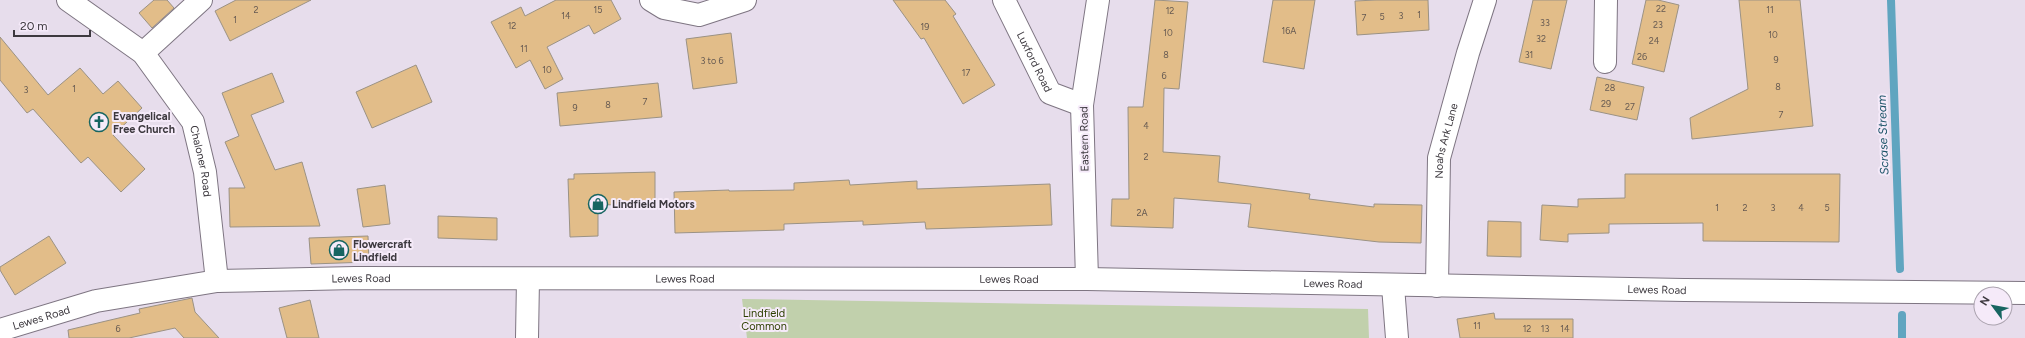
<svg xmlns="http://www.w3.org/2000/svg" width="2025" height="338" font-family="Figtree,sans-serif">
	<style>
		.green { fill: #c1d0ac }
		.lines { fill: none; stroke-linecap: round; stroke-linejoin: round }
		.stream { stroke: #60a5c0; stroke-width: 8 }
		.building { fill: #e2bd89; stroke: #9b9284 }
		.street-casing { stroke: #7e7582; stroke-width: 24 }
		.secondary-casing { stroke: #7e7582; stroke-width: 24 }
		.street { stroke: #fff; stroke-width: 22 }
		.secondary { stroke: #fff; stroke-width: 22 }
		.labels { text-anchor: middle; stroke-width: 4; stroke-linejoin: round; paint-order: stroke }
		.number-label { font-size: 9px; fill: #665a52 }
		.street-label { font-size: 11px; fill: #3d393f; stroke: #f5eaf9 }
		.poi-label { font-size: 11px; font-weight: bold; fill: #3d393f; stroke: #f5eaf9; text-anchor: start }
		.park-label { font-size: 11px; fill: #2d3f00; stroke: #f5eaf9 }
		.water-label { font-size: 12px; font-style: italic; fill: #1c5468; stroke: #f5eaf9 }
	</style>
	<rect width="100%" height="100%" fill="#e7ddec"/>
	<path class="green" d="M742,299L1368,309L1369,338H747Z"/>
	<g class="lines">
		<g class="stream">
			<path d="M1891,0L1900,269"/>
			<path d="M1902,315V338"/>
		</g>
	</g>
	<g class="building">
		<path d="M154,0H167L174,8L152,28L139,13Z"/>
		<path d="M236,0H311L230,41L215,11Z"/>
		<path d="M556,0H611L621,19L594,34L589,25L547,47L563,79L545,89L530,60L516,68L491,22L521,7L525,16Z"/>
		<path d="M893,0H945L956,14L953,16L995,85L963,104L924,38L921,39Z"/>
		<path d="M1155,0L1188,2L1179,89L1164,88L1163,152L1220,156L1218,182L1310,194L1309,199L1374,207V204L1422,205L1421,243L1379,242L1248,227L1251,204L1174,198L1173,228L1111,226L1112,199H1129L1128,107H1143Z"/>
		<path d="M1273,0H1315L1304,69L1263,62Z"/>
		<path d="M1376,0H1428L1429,30L1357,35L1355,1Z"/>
		<path d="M1533,0H1567L1551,69L1519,62Z"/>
		<path d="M1646,0H1658L1679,5L1664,72L1632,64Z"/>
		<path d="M1739,0H1800L1813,126L1692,139L1690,118L1748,89Z"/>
		<path d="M731,33L737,83L693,89L686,39Z"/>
		<path d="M0,37L48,95L80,68L103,94L118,81L142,108L113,135L145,169L121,192L88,157L81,163L33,109L27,113L0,80Z"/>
		<path d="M416,65L432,102L372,128L356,92Z"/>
		<path d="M272,73L284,102L251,115L275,170L302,162L320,226L230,227L229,188H245L225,142L239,136L222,93Z"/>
		<path d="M1597,77L1644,87L1637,120L1590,110Z"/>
		<path d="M658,83L662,117L560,126L557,93Z"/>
		<path d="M655,172V204L598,205V236L570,237L568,179H574V174Z"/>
		<path d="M1625,174H1840L1839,242L1703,241V223L1609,224V233L1568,234V242L1540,240L1542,205L1578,207V199L1625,198Z"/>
		<path d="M849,180L850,185L917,181V189L1050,184L1052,225L926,229L925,222L863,225V221L784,224V230L675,233L674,192L729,190V191L794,190V183Z"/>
		<path d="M385,185L390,224L363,227L357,189Z"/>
		<path d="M438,216L497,218V240L438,238Z"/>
		<path d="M1488,221L1521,222V257L1487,256Z"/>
		<path d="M49,236L66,263L15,295L0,270V267Z"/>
		<path d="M368,236L369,262L311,264L309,238Z"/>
		<path d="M192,298L195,312L219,338H184L175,328L129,338H69L68,330L140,313L139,309Z"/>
		<path d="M310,300L319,338H287L279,308Z"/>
		<path d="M1494,313L1495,319H1573V338H1460L1457,319Z"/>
	</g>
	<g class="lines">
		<defs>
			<g id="street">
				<path id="s1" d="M68,0L143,53L193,122L205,172L217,281"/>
				<path d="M651,0L664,8L699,15L745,0"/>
				<path id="s2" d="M1004,0L1050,93L1082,105"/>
				<path d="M143,53L201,0"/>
				<path d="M1605,62L1606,0"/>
				<path d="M1087,279L1082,105L1098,0"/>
				<path d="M1393,286L1397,338"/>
				<path id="s3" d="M1437,286L1439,158L1468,53L1485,0"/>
				<path d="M527,338L528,279"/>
			</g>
			<g id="secondary">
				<path id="s4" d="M0,330L96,301L217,281L355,278L1087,279L1684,290L2025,293"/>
			</g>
		</defs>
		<use href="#street" class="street-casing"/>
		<use href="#secondary" class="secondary-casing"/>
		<use href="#street" class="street"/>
		<use href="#secondary" class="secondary"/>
	</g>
	<defs>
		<symbol id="church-ring" viewBox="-11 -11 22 22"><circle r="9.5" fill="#f5eaf9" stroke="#176561" stroke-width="1.5"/><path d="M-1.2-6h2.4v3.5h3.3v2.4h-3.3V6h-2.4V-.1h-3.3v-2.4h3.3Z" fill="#176561"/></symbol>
		<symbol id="shop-ring" viewBox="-11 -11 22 22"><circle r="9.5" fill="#f5eaf9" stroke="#176561" stroke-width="1.5"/><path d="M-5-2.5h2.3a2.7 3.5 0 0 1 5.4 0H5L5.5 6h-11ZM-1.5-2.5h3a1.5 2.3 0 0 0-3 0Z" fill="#176561"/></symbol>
	</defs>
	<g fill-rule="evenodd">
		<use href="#church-ring" x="88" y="111" width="22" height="22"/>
		<use href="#shop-ring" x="587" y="193" width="22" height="22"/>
		<use href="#shop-ring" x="328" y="239" width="22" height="22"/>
	</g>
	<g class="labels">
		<g class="number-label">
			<text x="1661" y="12">22</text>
			<text x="256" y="13">2</text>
			<text x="598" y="13">15</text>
			<text x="1770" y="13">11</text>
			<text x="1170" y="14">12</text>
			<text x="1419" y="18">1</text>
			<text x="566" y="19">14</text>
			<text x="1401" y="19">3</text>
			<text x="1382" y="20">5</text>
			<text x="1364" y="21">7</text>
			<text x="235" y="23">1</text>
			<text x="1545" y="26">33</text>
			<text x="1658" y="28">23</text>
			<text x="512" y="29">12</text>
			<text x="925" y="30">19</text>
			<text x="1289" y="34">16A</text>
			<text x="1168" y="36">10</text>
			<text x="1773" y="38">10</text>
			<text x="1541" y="42">32</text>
			<text x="1654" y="44">24</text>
			<text x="524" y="52">11</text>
			<text x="1166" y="58">8</text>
			<text x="1529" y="58">31</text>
			<text x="1642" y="60">26</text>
			<text x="1776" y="63">9</text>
			<text x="712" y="64">3 to 6</text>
			<text x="547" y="73">10</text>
			<text x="966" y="76">17</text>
			<text x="1164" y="79">6</text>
			<text x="1778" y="90">8</text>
			<text x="1610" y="91">28</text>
			<text x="74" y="92">1</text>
			<text x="26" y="93">3</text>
			<text x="645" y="105">7</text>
			<text x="1606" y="107">29</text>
			<text x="608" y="108">8</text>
			<text x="1630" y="110">27</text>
			<text x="575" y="111">9</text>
			<text x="1781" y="118">7</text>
			<text x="1146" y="129">4</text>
			<text x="1146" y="160">2</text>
			<text x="1717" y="211">1</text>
			<text x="1745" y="211">2</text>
			<text x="1773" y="211">3</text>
			<text x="1801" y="211">4</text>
			<text x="1827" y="211">5</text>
			<text x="1142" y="216">2A</text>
			<text x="1477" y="329">11</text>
			<text x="118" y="332">6</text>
			<text x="1527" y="332">12</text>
			<text x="1545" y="332">13</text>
			<text x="1565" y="332">14</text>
		</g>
		<g class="street-label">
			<text dy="4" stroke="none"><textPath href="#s2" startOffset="69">Luxford Road</textPath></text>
			<text transform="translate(1084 139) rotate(-91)" y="4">Eastern Road</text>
			<text dy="4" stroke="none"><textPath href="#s3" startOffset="146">Noahs Ark Lane</textPath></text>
			<text dy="4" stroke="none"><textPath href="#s1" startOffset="217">Chaloner Road</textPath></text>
			<text dy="4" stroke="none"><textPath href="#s4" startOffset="367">Lewes Road</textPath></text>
			<text dy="4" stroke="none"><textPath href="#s4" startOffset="691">Lewes Road</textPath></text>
			<text dy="4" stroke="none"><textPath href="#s4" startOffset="1015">Lewes Road</textPath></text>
			<text dy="4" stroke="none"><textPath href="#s4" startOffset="1339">Lewes Road</textPath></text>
			<text dy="4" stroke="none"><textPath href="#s4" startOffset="1663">Lewes Road</textPath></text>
			<text dy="4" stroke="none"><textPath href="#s4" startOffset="43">Lewes Road</textPath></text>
		</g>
		<g class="poi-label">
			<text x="113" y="120">Evangelical<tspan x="113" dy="13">Free Church</tspan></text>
			<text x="612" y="208">Lindfield Motors</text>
			<text x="353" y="248">Flowercraft<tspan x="353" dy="13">Lindfield</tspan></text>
		</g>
		<g class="park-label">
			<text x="764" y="317">Lindfield<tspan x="764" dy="13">Common</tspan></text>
		</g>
		<g class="water-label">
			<text transform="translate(1883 135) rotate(-92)" y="4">Scrase Stream</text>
		</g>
	</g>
	<g transform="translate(1993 306) rotate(302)"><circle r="19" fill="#f5eaf9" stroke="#aba3af"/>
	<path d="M0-3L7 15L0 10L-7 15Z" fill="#176561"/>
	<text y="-6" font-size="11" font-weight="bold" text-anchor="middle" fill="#3d393f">N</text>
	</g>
	<path d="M14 30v6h76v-6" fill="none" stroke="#3d393f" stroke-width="2"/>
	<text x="20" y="30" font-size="12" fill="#3d393f" stroke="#f5eaf9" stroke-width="3" paint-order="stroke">20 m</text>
</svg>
